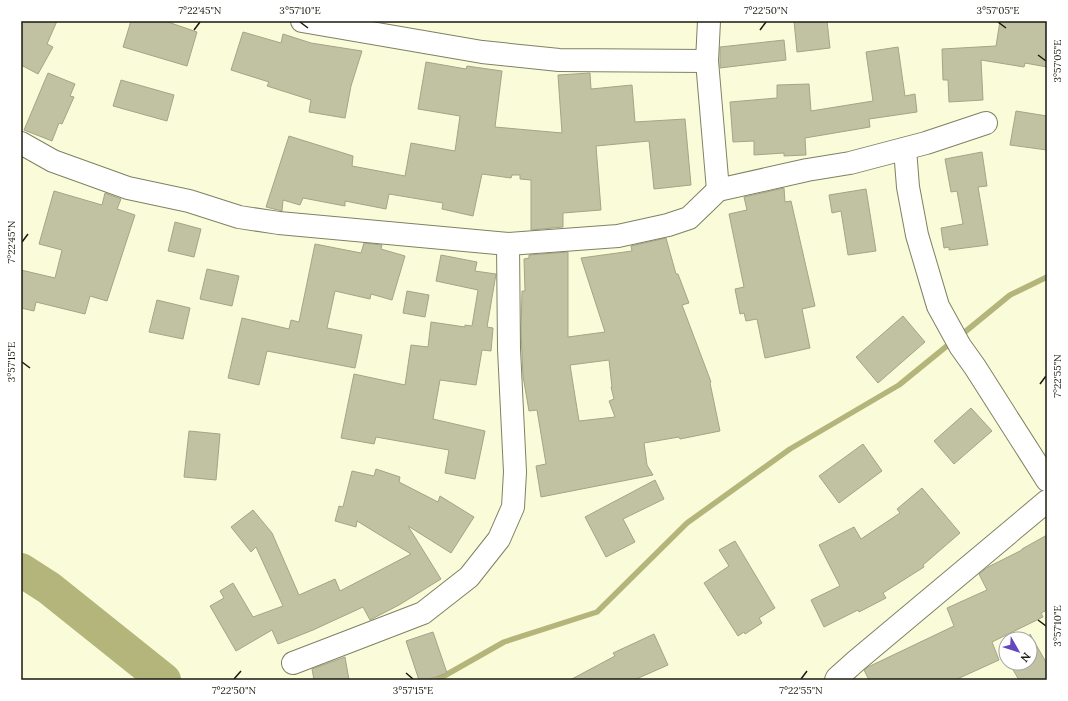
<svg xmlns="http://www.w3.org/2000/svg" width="1068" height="701" font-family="Lora,serif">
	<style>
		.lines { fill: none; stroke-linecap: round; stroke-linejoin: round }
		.stream { stroke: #b4b57a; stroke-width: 5.5 }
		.river { stroke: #b4b57a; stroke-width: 34 }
		.building { fill: #c1c2a2; stroke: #a3a585; fill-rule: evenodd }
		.street-casing { stroke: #808163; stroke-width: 24 }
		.street { stroke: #fff; stroke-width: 22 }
		.ticks { fill: none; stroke: #1a1a0e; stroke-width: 1.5 }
		.neatline { fill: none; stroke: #1a1a0e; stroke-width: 1.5 }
		.ticks-label { font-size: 10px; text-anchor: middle; fill: #1a1a0e }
	</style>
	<rect width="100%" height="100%" fill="#fafbd9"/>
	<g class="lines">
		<g class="stream">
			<path d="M960,336L1010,295L1047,277"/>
			<path d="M437,680L504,642L597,612L687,523L790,449L899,385L953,341"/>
		</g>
		<path class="river" d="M21,570L49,588L164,680"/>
	</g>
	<g class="building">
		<path d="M21,21H57L47,44L53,47L38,74L21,65Z"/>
		<path d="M131,21H165L197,32L187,66L123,47Z"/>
		<path d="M794,21H827L830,48L797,52Z"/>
		<path d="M1000,21H1047V67L1025,63L1024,67L981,60L983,100L949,102L948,80H943L942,49L996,46Z"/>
		<path d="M243,32L281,43L283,34L311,43L362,51L351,86L345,118L309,112L311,100L267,86L269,82L231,70Z"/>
		<path d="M784,40L786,60L720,68V47Z"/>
		<path d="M898,47L905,96L915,94L917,112L869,119L870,127L805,138L806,155L784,156V153L754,155V141L733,142L730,102L777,98V85L809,84L811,111L873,101L866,52Z"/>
		<path d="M426,62L466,69L467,66L502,71L495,127L562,133L558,75L590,73L591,89L632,85L635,122L685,119L691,185L654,189L649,141L596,146L601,210L563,213V227L531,230V180L520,179V175H512L511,178L482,174L473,216L442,209L443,203L389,194L386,209L345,201V206L303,198L300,205L283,200L282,211L266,207L289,136L353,156L352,166L405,176L411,143L455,151L460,116L418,109Z"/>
		<path d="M48,73L75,84L70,96L74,97L62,124L59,123L52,141L24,130Z"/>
		<path d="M121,80L174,95L167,121L113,106Z"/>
		<path d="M1016,111L1047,116V150L1010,145Z"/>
		<path d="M982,152L987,186L978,187L988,245L949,250V247L944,248L941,228L963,224L957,191L951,192L945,159Z"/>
		<path d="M784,188L785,202L791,201L815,306L802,309L810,348L765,358L757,319L746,321L744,313L740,314L735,289L744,287L729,214L747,210L744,197Z"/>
		<path d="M866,189L876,251L848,255L841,211L832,213L829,195Z"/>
		<path d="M54,191L102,205L105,193L121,199L117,209L135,215L107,301L90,296L85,314L36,302L34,311L21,308V270L55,278L62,250L39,244Z"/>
		<path d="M175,222L201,229L194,257L168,251Z"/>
		<path d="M666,238L676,274H678L689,303L682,305L711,382L710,383L720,431L680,439L679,437L644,443L647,465L653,475L541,497L536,466L546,464L537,410L529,411L523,376L521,331L522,291H525L524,259L529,258V255L568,252V337L605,332L581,258L632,251L631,246ZM609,360L612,387H611L614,399L609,401L615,417L579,421L570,365Z"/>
		<path d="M364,243L382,245L381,249L405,256L392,300L371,294L370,299L335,291L327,328L362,335L355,368L267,351L259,385L228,378L242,318L289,329L291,320L299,322L315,244L361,253Z"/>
		<path d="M441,255L477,262L475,271L496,274L487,327L493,328L491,351L482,350L476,385L440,380L433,419L485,431L475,479L445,473L449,450L376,437L374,444L341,438L354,374L405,385L411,345L428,347L431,322L465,327V325L472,326L478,290L436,281Z"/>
		<path d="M207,269L239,276L232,306L200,299Z"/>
		<path d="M407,291L429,295L425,317L403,313Z"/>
		<path d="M157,300L190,308L183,339L149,332Z"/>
		<path d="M903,316L925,342L878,383L856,357Z"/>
		<path d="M971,408L992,431L954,464L934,441Z"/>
		<path d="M189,431L220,434L216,480L184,477Z"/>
		<path d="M863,444L882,471L839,503L819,476Z"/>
		<path d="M376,469L400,477L399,482L438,502L440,496L474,517L451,553L408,526L441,579L399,605L370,620L363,607L313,630L278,644L272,630L236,651L210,606L224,598L220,591L233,583L253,617L283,606L256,547L251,552L231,527L253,510L272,533L299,595L335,579L340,591L411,554L357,521L356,527L335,521L339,506L343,507L352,471L374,476Z"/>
		<path d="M655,480L664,499L623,519L635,542L606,557L585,517Z"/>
		<path d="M922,488L960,533L923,565L924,567L883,593L886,598L859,612L858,610L824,627L811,600L840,586L819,545L854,527L861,539L900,513L897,509Z"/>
		<path d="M1047,535V610L1041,613L1043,617L992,642L999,660L955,680H869L864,670L868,667L954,626L947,608L987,590L979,574L988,567L1022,550V549Z"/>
		<path d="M735,541L775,608L759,618L762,623L745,634L744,632L738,636L704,583L729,566L719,550Z"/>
		<path d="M433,632L447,673L427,680H419L406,641Z"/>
		<path d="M654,634L668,665L634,680H570L615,656L613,653Z"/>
		<path d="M1030,634L1047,664V680H1019L1012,668L1019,663H1030Z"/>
		<path d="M345,657L349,680H314L312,669Z"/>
	</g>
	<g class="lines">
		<defs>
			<g id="street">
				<path d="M302,21L482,52L559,60L707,61"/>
				<path d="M709,21L707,61L718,190"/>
				<path d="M21,143L53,161L128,188L189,201L239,217L279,223L508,244L618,236L668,225L689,218L718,190L807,170L850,163L926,143L986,123"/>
				<path d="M905,149L908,187L917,235L938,306L960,346L975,367L1047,480"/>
				<path d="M293,663L423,613L469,577L499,539L513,507L515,472L509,349L508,244"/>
				<path d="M836,680L837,678L856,661L1047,501"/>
			</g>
		</defs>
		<use href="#street" class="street-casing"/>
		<use href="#street" class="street"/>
	</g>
	<path class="ticks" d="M300,22L308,28M998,22L1006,28M194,30L200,22M760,30L766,22M1038,55L1046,61M22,242L28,234M22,362L30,368M1040,384L1046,376M1038,620L1046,626M406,673L413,679M234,679L241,671M801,679L807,671"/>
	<rect width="1068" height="701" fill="none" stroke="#ffffff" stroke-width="44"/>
	<g transform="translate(1018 651) rotate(129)"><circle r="19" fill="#ffffff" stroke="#a3a39f"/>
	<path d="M0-3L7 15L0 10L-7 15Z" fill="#6447c0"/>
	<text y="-6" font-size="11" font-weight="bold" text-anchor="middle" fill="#1a1a0e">N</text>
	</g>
	<rect x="22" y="22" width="1024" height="657" class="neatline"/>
	<g class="ticks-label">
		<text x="200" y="14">7°22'45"N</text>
		<text x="300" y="14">3°57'10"E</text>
		<text x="766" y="14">7°22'50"N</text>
		<text x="998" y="14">3°57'05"E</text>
		<text transform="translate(1057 61) rotate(-90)" y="4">3°57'05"E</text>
		<text transform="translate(11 242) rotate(-90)" y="4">7°22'45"N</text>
		<text transform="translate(11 362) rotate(-90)" y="4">3°57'15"E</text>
		<text transform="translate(1057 376) rotate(-90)" y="4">7°22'55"N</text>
		<text transform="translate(1057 626) rotate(-90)" y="4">3°57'10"E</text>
		<text x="234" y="694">7°22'50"N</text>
		<text x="413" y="694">3°57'15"E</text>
		<text x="801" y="694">7°22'55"N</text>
	</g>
</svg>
